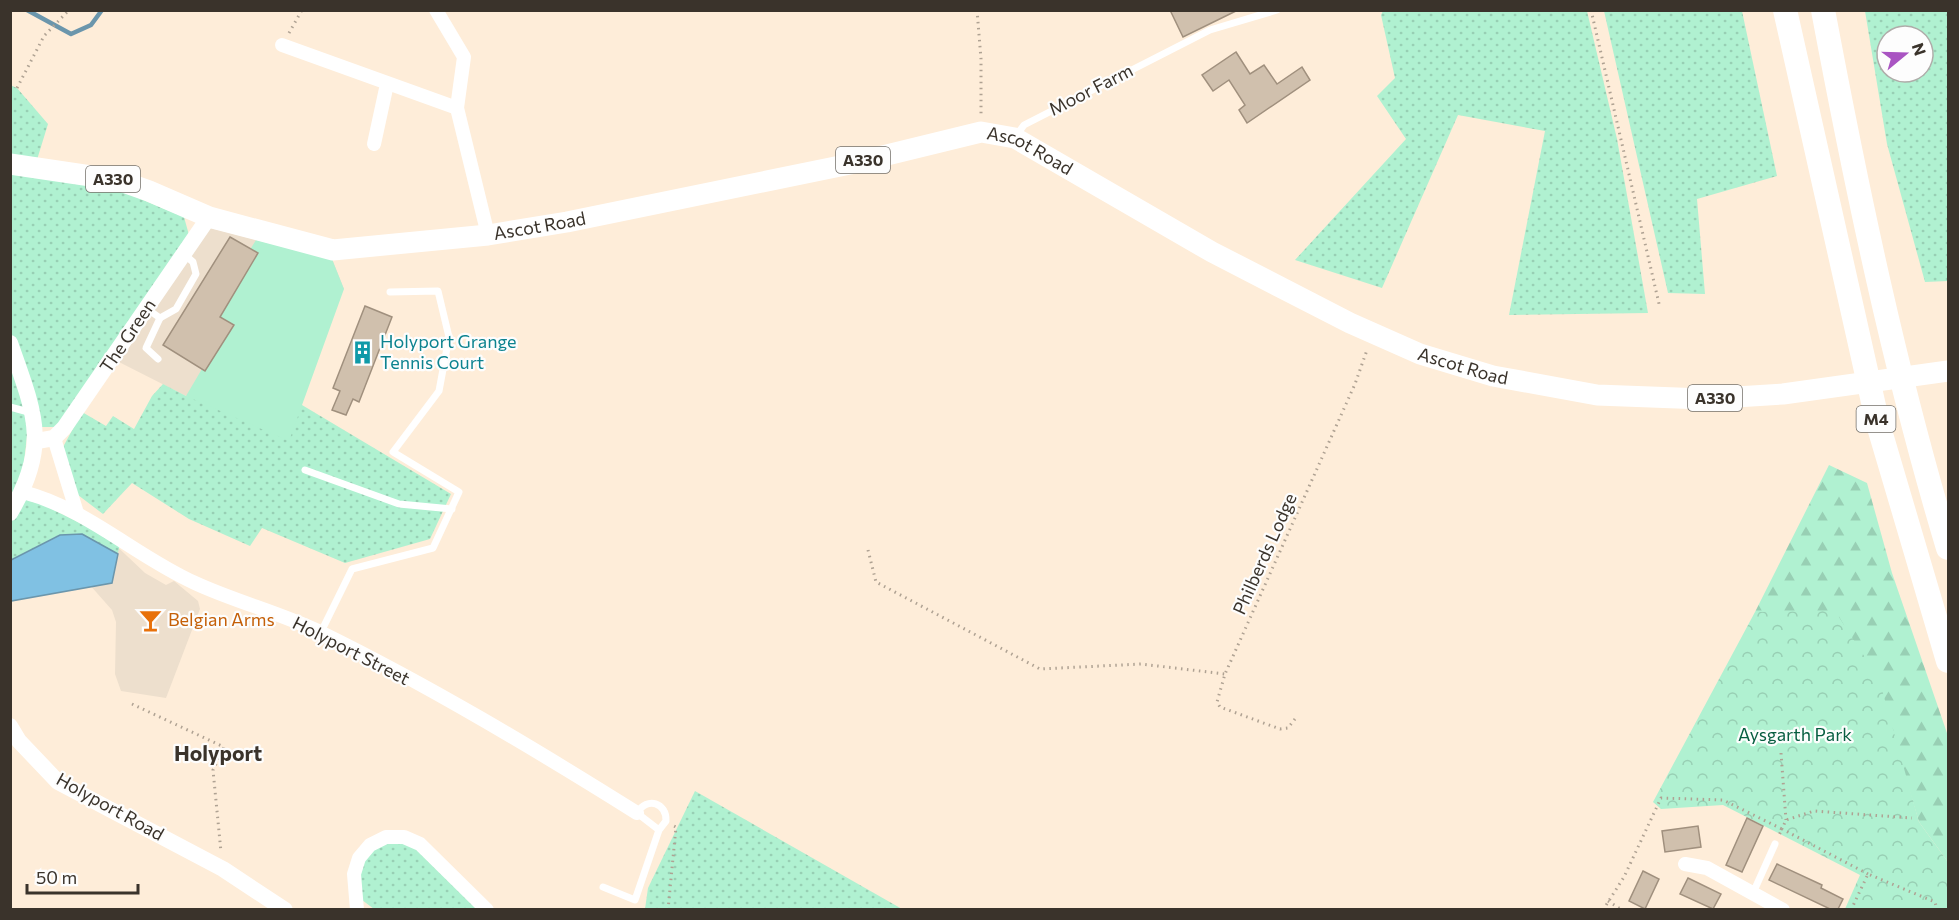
<svg xmlns="http://www.w3.org/2000/svg" width="1959" height="920" font-family="Commissioner,sans-serif">
	<style>
		.commercial { fill: #eddfcd }
		.grass { fill: url(#grass-dots); fill-rule: evenodd }
		.forest { fill: url(#forest-firs) }
		.park { fill: url(#park-crowns) }
		.garden { fill: #b0f1d1 }
		.water { fill: #80c1e3; stroke: #6b96ac; stroke-width: 1.5 }
		.lines { fill: none; stroke-linecap: round; stroke-linejoin: round }
		.stream { stroke: #6b96ac; stroke-width: 4.5 }
		.building { fill: #d0c0ad; stroke: #a0907e; stroke-width: 1.5 }
		.path { stroke: #afa293; stroke-width: 3; stroke-dasharray: 1.5 4.5; stroke-linecap: butt }
		.service { stroke: #fff; stroke-width: 7 }
		.minor { stroke: #fff; stroke-width: 14 }
		.tertiary { stroke: #fff; stroke-width: 16 }
		.primary { stroke: #fff; stroke-width: 21 }
		.motorway { stroke: #fff; stroke-width: 24 }
		.labels { text-anchor: middle; stroke-width: 4.5; stroke-linejoin: round; paint-order: stroke }
		.shield { fill: #fdfdfd; stroke: #74706a; stroke-width: 1.5 }
		.shield-label { font-size: 16px; font-weight: bold; fill: #3a332b }
		.street-label { font-size: 18px; fill: #3a332b; stroke: #fdfdfd }
		.culture-label { font-size: 18px; fill: #0d838f; stroke: #fdfdfd; text-anchor: start }
		.food-label { font-size: 18px; fill: #c56008; stroke: #fdfdfd; text-anchor: start }
		.park-label { font-size: 18px; fill: #075e41; stroke: #fdfdfd }
		.quarter-label { font-size: 21px; font-weight: bold; fill: #3a332b; stroke: #fdfdfd }
	</style>
	<defs>
		<pattern id="grass-dots" width="8" height="8" patternUnits="userSpaceOnUse" patternTransform="scale(1.5)"><rect width="8" height="8" fill="#b0f1d1"/><path d="M2 2h.1M6 6h.1" fill="none" stroke="#98cfb4" stroke-width="1.8" stroke-linecap="round"/></pattern>
		<pattern id="forest-firs" width="22" height="20" patternUnits="userSpaceOnUse" patternTransform="scale(1.5)"><rect width="22" height="20" fill="#b0f1d1"/><path d="M5 1l3.5 6h-7zM16 11l3.5 6h-7z" fill="#98cfb4"/></pattern>
		<pattern id="park-crowns" width="20" height="18" patternUnits="userSpaceOnUse" patternTransform="scale(1.5)"><rect width="20" height="18" fill="#b0f1d1"/><path d="M2 6a3 3 0 1 1 6 0M12 15a3 3 0 1 1 6 0" fill="none" stroke="#98cfb4"/></pattern>
	</defs>
	<rect width="100%" height="100%" fill="#feedd9"/>
	<g class="commercial">
		<path d="M210,228L332,259L344,289L186,396L117,361Z"/>
		<path d="M108,538L145,573L166,585L174,581L198,601L200,609L166,698L121,691L115,674L116,622L112,610L89,584Z"/>
	</g>
	<g class="grass">
		<path d="M1383,11H1587L1617,139L1648,313L1509,315L1545,131L1458,115L1382,288L1295,260L1406,139L1377,96L1395,78L1381,15Z"/>
		<path d="M1604,11H1742L1777,176L1697,199L1705,294L1668,293Z"/>
		<path d="M1865,11H1948V281L1925,282L1887,144ZM1887,36H1923V72H1887Z"/>
		<path d="M10,85L17,88L48,124L32,176L112,187L184,217L189,235L58,427H28L24,462L16,491L120,543L112,583L11,601Z"/>
		<path d="M163,384L186,396L302,405L451,494L430,539L345,563L262,528L250,546L189,519L132,483L103,514L78,495L63,447L82,412L106,426L113,416L134,429L152,396Z"/>
		<path d="M695,791L902,909H645L648,888Z"/>
		<path d="M404,837L487,909H374L358,897L359,858L370,845Z"/>
	</g>
	<path class="forest" d="M1829,465L1867,483L1892,573L1948,736V862L1919,822L1901,762L1755,612Z"/>
	<path class="park" d="M1835,611L1879,679L1919,822L1948,862V909H1845L1860,875L1723,805L1661,809L1653,802L1755,612Z"/>
	<path class="garden" d="M256,240L332,259L344,289L289,441L186,396L229,323L212,312Z"/>
	<path class="water" d="M82,534L118,554L112,583L11,601V560L60,535Z"/>
	<g class="lines">
		<path class="stream" d="M27,10L71,34L91,25L102,10"/>
	</g>
	<g class="building">
		<path d="M1170,10H1238L1183,37Z"/>
		<path d="M1236,52L1250,74L1264,65L1277,84L1302,67L1310,80L1247,123L1239,110L1245,105L1229,80L1213,91L1202,75Z"/>
		<path d="M230,237L258,253L220,317L234,325L205,371L163,345Z"/>
		<path d="M365,306L392,317L359,402L353,399L346,415L332,410L340,391L333,388Z"/>
		<path d="M1747,818L1763,826L1742,872L1726,865Z"/>
		<path d="M1698,826L1701,847L1665,852L1662,831Z"/>
		<path d="M1777,864L1822,885L1821,888L1843,899L1838,909H1830L1769,880Z"/>
		<path d="M1643,871L1659,879L1645,909L1629,901Z"/>
		<path d="M1688,878L1721,894L1713,909L1680,894Z"/>
	</g>
	<g class="lines">
		<g class="path">
			<path d="M977,10L981,59V116"/>
			<path d="M1591,10L1660,308"/>
			<path d="M289,33L302,10"/>
			<path d="M17,88L44,36L69,10"/>
			<path d="M868,550L876,582L1040,669L1141,664L1225,674"/>
			<path d="M132,704L224,747L213,770L221,852"/>
			<path d="M1295,719L1288,728L1280,729L1220,707L1217,702L1225,674L1355,384L1367,350"/>
			<path d="M1781,753L1786,820"/>
			<path d="M1868,874L1782,829L1786,820L1814,811L1912,818"/>
			<path d="M1608,901L1622,910"/>
			<path d="M668,910L676,827L674,826"/>
			<path d="M1603,910L1624,877L1661,798L1723,800L1782,829L1779,835"/>
			<path d="M1851,910L1868,874L1935,902L1937,910"/>
		</g>
		<g class="service">
			<path d="M1016,136L1024,125L1210,30L1277,10"/>
			<path d="M146,308L160,318L176,309L196,274L193,262L185,255"/>
			<path d="M158,359L146,348L160,318"/>
			<path d="M10,407L32,413"/>
			<path d="M305,470L399,504L452,509"/>
			<path d="M321,632L352,569L433,548L459,492L393,452L439,391L449,337L438,291L390,292"/>
			<path d="M603,887L635,900L659,830L666,821C667,803 647,796 637,813L659,830"/>
			<path d="M1753,893L1775,844"/>
		</g>
		<g class="minor">
			<path d="M436,10L464,57L457,108L488,235"/>
			<path d="M282,45L457,108"/>
			<path d="M374,144L387,84"/>
			<path d="M54,438L77,513"/>
			<path d="M23,492C88,509 135,556 195,583C236,602 281,613 322,633C430,686 535,749 637,813"/>
			<path d="M1685,864L1707,868L1783,910"/>
			<path d="M357,910L354,874L359,858L370,845L386,837H404L420,844L487,910"/>
		</g>
		<g class="tertiary">
			<path d="M10,343C34,412 51,445 10,513"/>
			<path d="M37,441L54,438L64,428L209,217"/>
			<path d="M10,726L19,741L58,782L223,869L285,910"/>
		</g>
		<path class="primary" id="s1" d="M10,164L118,180L149,191L209,217L333,250L488,235L567,222L850,164L981,132L1015,138L1212,252L1350,323L1420,354L1493,376L1597,395L1704,399L1783,394L1948,371"/>
		<g class="motorway">
			<path d="M1785,10L1878,424L1948,661"/>
			<path d="M1823,10C1857,191 1895,372 1948,548"/>
		</g>
	</g>
	<defs>
		<symbol id="building-bare" viewBox="-9 -9 18 18"><path d="M-4-6H4V6H1V3H-1V6H-4ZM-2.5-4.3h1.7v1.8h-1.7ZM.8-4.3h1.7v1.8H.8ZM-2.5-1h1.7V.8h-1.7ZM.8-1h1.7V.8H.8Z" fill="#0f9aa8" stroke="#fdfdfd" stroke-width="2.5" paint-order="stroke"/></symbol>
		<symbol id="bar-bare" viewBox="-9 -9 18 18"><path d="M-6-5H6L.8 .8V4.5H3.5V6h-7V4.5H-.8V.8Z" fill="#e8710a" stroke="#fdfdfd" stroke-width="2.5" paint-order="stroke"/></symbol>
	</defs>
	<g fill-rule="evenodd">
		<use href="#building-bare" x="346" y="336" width="33" height="33"/>
		<use href="#bar-bare" x="134" y="604" width="33" height="33"/>
	</g>
	<g class="labels">
		<g class="shield">
			<rect x="836" y="147" width="54" height="26" rx="4.5"/>
			<rect x="86" y="166" width="54" height="26" rx="4.5"/>
			<rect x="1688" y="385" width="54" height="26" rx="4.5"/>
			<rect x="1856.5" y="406" width="39" height="26" rx="4.5"/>
		</g>
		<g class="shield-label">
			<text x="863" y="166">A330</text>
			<text x="113" y="185">A330</text>
			<text x="1715" y="404">A330</text>
			<text x="1876" y="425">M4</text>
		</g>
		<g class="street-label">
			<text transform="translate(1091 90) rotate(-27)" y="6">Moor Farm</text>
			<text dy="6" stroke="none"><textPath href="#s1" startOffset="1048">Ascot Road</textPath></text>
			<text dy="6" stroke="none"><textPath href="#s1" startOffset="544">Ascot Road</textPath></text>
			<text transform="translate(128 336) rotate(-56)" y="6">The Green</text>
			<text dy="6" stroke="none"><textPath href="#s1" startOffset="1534">Ascot Road</textPath></text>
			<text transform="translate(1265 554) rotate(-66)" y="6">Philberds Lodge</text>
			<text transform="translate(351 651) rotate(27)" y="6">Holyport Street</text>
			<text transform="translate(110 807) rotate(29)" y="6">Holyport Road</text>
		</g>
		<g class="culture-label">
			<text x="380" y="348">Holyport Grange<tspan x="380" dy="21">Tennis Court</tspan></text>
		</g>
		<g class="food-label">
			<text x="168" y="626">Belgian Arms</text>
		</g>
		<g class="park-label">
			<text x="1795" y="741">Aysgarth Park</text>
		</g>
		<g class="quarter-label">
			<text x="218" y="761">Holyport</text>
		</g>
	</g>
	<rect width="1959" height="920" fill="none" stroke="#3a332b" stroke-width="24"/>
	<g transform="translate(1905 54) rotate(71)"><circle r="28" fill="#fdfdfd" stroke="#afaca9" stroke-width="1.5"/>
	<path d="M0-4.5L10 22L0 15L-10 22Z" fill="#a954c2"/>
	<text y="-9" font-size="16" font-weight="bold" text-anchor="middle" fill="#3a332b">N</text>
	</g>
	<path d="M27 884v9h111v-9" fill="none" stroke="#3a332b" stroke-width="3"/>
	<text x="36" y="884" font-size="18" fill="#3a332b" stroke="#fdfdfd" stroke-width="4.5" paint-order="stroke">50 m</text>
</svg>
